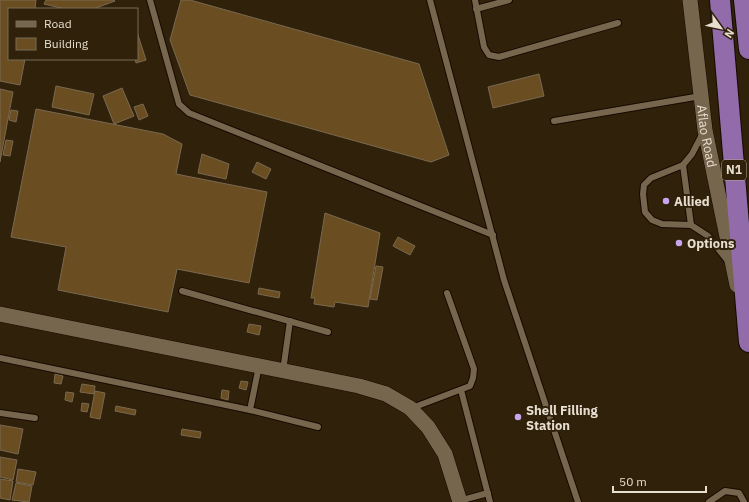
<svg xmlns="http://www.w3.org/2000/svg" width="749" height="502" font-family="'IBM Plex Sans',sans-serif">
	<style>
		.building { fill: #6a4e22; stroke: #7a6951 }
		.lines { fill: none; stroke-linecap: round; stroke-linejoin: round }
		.service-casing { stroke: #170a00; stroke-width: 8 }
		.tertiary-casing { stroke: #170a00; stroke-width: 16 }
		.trunk-casing { stroke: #170a00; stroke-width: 22 }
		.service { stroke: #77664e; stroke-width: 6 }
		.tertiary { stroke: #77664e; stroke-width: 15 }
		.trunk { stroke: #926caa; stroke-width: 20 }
		.poi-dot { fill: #c9a5ee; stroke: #2f210a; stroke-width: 1.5 }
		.labels { text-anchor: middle; stroke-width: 4; stroke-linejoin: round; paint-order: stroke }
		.shield { fill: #2f210a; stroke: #b0a595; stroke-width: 1 }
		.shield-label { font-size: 12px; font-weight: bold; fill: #e7ded0 }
		.street-label { font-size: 13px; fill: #e7ded0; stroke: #2f210a }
		.poi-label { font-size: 13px; font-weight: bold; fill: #e7ded0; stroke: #2f210a; text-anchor: start }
	</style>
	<rect width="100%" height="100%" fill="#2f210a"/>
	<g class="building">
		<path d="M0,0H36L35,9H9V59H25L20,85L0,81Z"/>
		<path d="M46,0H114L115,1L93,9H65L44,4Z"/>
		<path d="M181,0H190L419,64L449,155L431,162L190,95L170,40Z"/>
		<path d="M137,32L146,60L136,63L135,59H137Z"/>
		<path d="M539,74L544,96L493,108L488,87Z"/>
		<path d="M56,86L94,94L89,115L52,107Z"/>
		<path d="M122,88L134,116L114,124L103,96Z"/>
		<path d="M0,89L13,92L0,162Z"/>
		<path d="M143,104L148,116L139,120L134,107Z"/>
		<path d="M36,109L163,134L182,144L176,174L267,192L249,283L177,269L168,312L58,290L66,247L11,237Z"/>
		<path d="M11,110L18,111L16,122L9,120Z"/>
		<path d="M6,140L13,141L10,156L3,155Z"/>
		<path d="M202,154L229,164L226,179L198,173Z"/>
		<path d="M257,162L271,169L266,179L252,172Z"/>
		<path d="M325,213L380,233L368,307L335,302L334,307L314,304L315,298H311Z"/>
		<path d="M398,237L415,246L410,255L393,246Z"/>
		<path d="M376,266L383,267L377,300L370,299Z"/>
		<path d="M259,288L280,292L279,298L258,294Z"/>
		<path d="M249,324L261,326L259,335L247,332Z"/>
		<path d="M55,374L63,376L61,384L54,383Z"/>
		<path d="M241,381L248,382L246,390L239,388Z"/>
		<path d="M82,384L95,386L94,394L80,392Z"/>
		<path d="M222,390L229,391L228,400L221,398Z"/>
		<path d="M95,391L105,393L100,419L90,417Z"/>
		<path d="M66,392L74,393L72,402L65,400Z"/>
		<path d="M82,403L89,404L87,412L81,411Z"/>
		<path d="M116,406L136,410L135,415L115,411Z"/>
		<path d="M0,425L23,429L18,454L0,450Z"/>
		<path d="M182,429L201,432L200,438L181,435Z"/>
		<path d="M0,457L17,460L13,480L0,477Z"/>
		<path d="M18,469L36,472L33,485L16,482Z"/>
		<path d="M0,479L13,481L10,500L0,498Z"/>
		<path d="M16,483L32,486L29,502L12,500Z"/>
	</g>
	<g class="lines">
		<defs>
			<g id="service">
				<path d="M150,0L179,104L189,113L493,235"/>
				<path d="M430,0L504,280L578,502"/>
				<path d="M475,0L484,47L489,55L499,57L618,23"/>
				<path d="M476,9L509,0"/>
				<path d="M554,121L701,96"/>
				<path d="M703,133L692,154L683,165L651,178L644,185L643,194L645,212L652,220L662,224L691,225L708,236L727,260"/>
				<path d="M683,165L691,225"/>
				<path d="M182,291L328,332"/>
				<path d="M0,358L250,410"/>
				<path d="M259,366L250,410L318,427"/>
				<path d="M283,371L290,321"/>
				<path d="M461,390L490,502"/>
				<path d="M412,408L470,386L473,378L474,369L447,293"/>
				<path d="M0,413L35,418"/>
				<path d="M459,501L488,493"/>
				<path d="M709,502L725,491L739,493L744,502"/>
			</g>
			<g id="tertiary">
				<path id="s1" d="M690,0L705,130L737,285"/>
				<path d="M0,314L359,386L386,394L410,408L428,427L445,454L460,502"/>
			</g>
			<g id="trunk">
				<path d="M720,0L749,342"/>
				<path d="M744,0L749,49"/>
			</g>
		</defs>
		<use href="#service" class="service-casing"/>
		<use href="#tertiary" class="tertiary-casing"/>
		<use href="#trunk" class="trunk-casing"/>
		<use href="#service" class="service"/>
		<use href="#tertiary" class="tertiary"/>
		<use href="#trunk" class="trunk"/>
	</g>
	<g class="poi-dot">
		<circle cx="666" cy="201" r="4"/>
		<circle cx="679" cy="243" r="4"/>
		<circle cx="518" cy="417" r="4"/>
	</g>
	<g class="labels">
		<rect class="shield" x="722" y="160" width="24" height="20" rx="3"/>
		<g class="shield-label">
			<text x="734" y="174">N1</text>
		</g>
		<g class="street-label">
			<text dy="5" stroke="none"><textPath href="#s1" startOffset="137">Aflao Road</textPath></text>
		</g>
		<g class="poi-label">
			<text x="674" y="206">Allied</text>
			<text x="687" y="248">Options</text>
			<text x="526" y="415">Shell Filling<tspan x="526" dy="15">Station</tspan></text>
		</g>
	</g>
	<rect x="8" y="8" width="130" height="52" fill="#2f210a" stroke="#796d59"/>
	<rect x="16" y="21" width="20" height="6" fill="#77664e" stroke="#796d59"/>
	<text x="44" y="28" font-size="12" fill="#e7ded0">Road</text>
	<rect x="16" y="38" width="20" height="12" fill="#6a4e22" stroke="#796d59"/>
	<text x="44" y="48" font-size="12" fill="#e7ded0">Building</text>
	<g transform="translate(721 28) rotate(123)" stroke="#2f210a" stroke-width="3" paint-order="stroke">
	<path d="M0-3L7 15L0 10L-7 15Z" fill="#e7ded0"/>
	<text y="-6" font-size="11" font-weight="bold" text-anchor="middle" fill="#e7ded0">N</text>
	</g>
	<path d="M613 486v6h93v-6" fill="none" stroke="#e7ded0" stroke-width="2"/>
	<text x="619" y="486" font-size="12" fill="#e7ded0" stroke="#2f210a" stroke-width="3" paint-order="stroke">50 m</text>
</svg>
